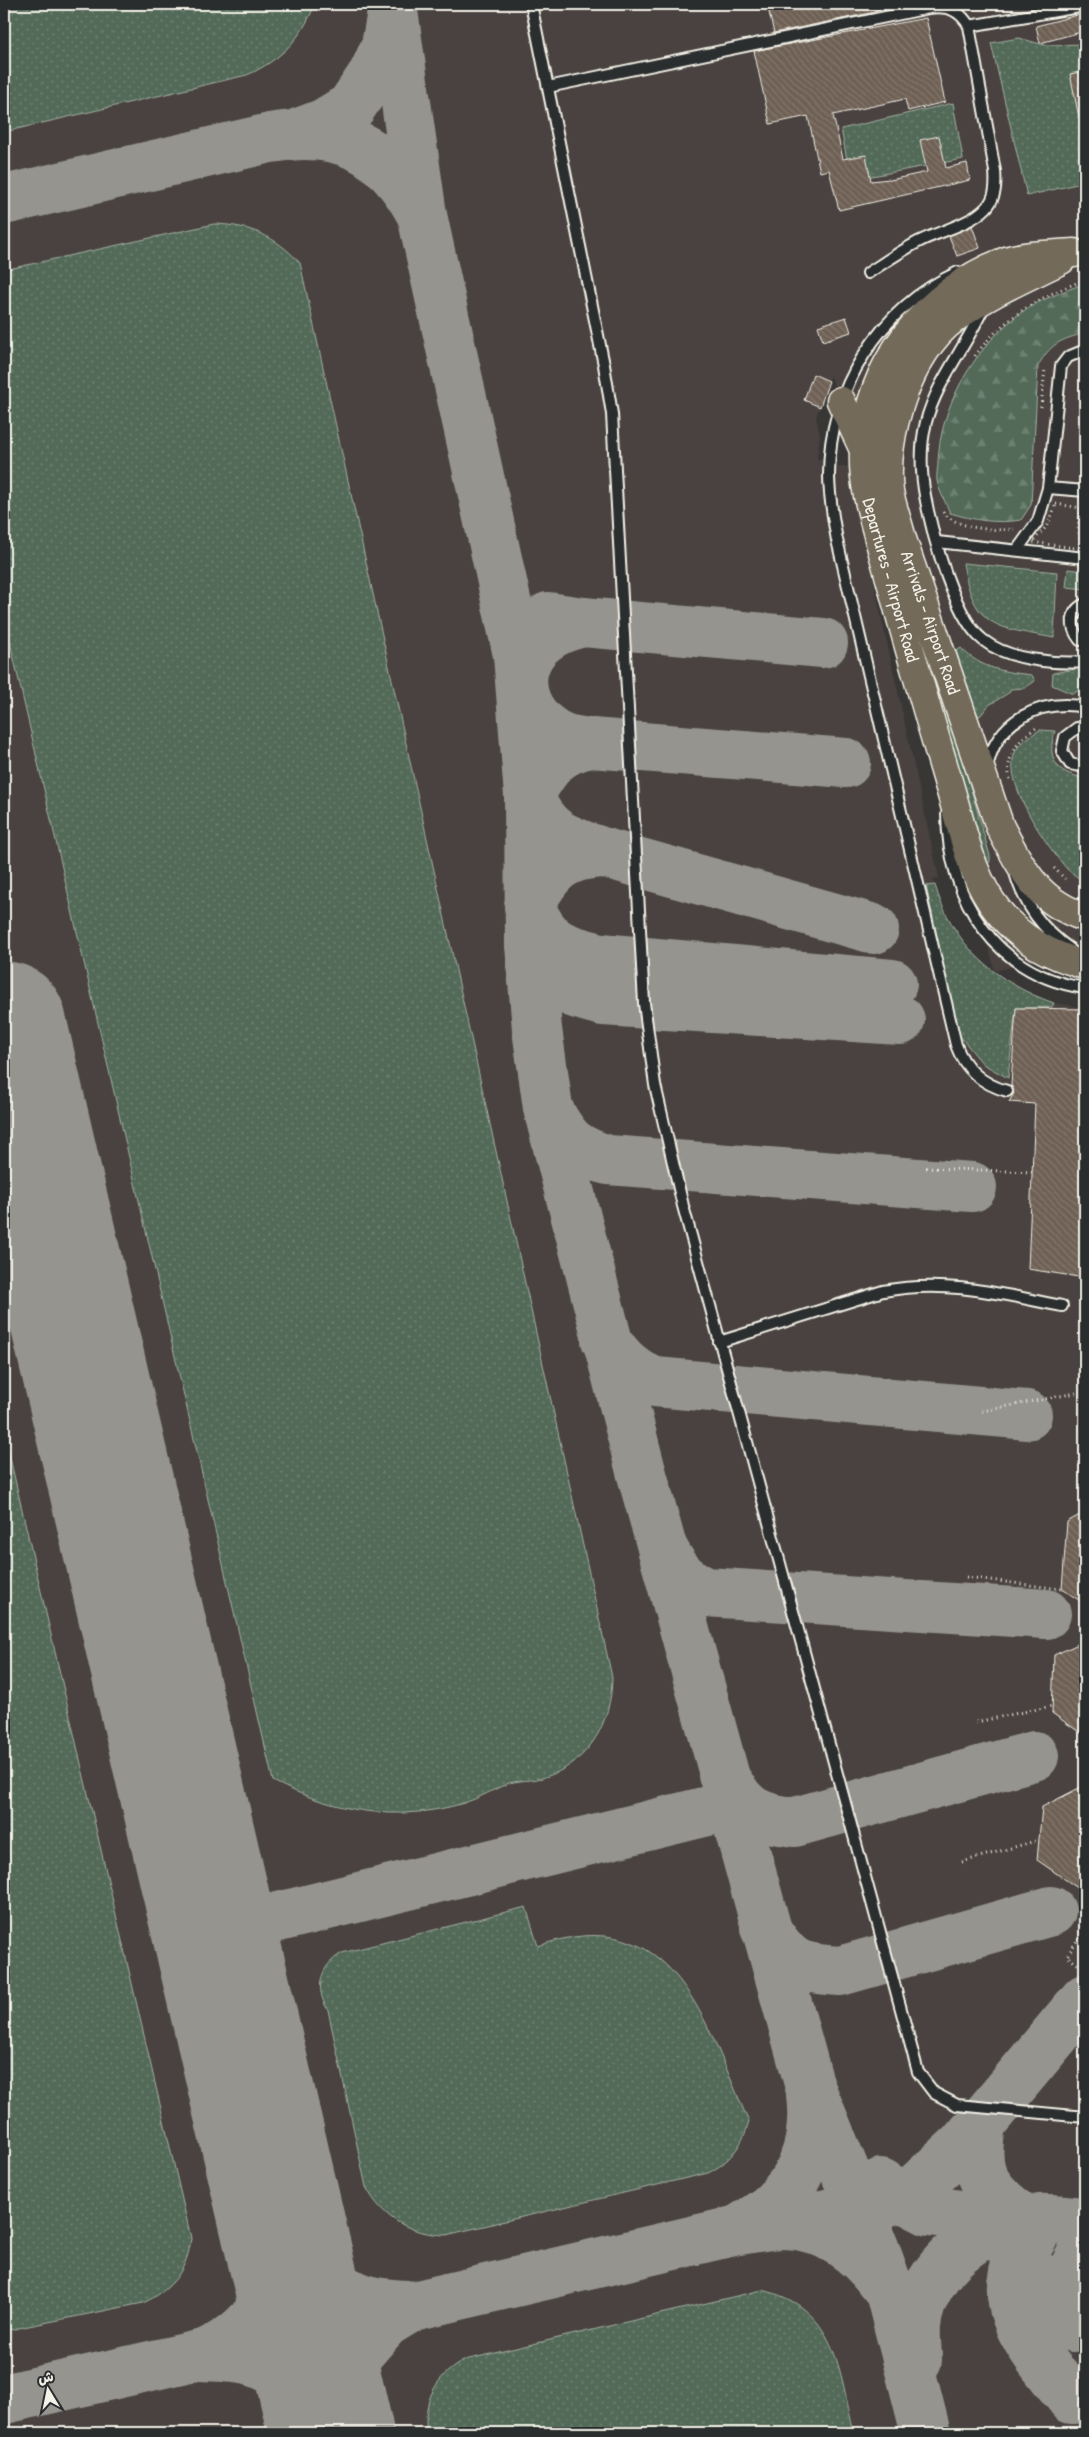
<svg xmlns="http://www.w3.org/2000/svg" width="1089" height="2437" font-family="'Patrick Hand','Playpen Sans Arabic',sans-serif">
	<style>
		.built { fill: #48433f }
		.grass { fill: url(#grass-dots); stroke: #a4aea0 }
		.forest { fill: url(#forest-firs); stroke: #a4aea0 }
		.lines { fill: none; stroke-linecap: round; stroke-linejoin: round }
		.taxiway { stroke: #96948f; stroke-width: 50 }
		.runway { stroke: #96948f; stroke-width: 125 }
		.building { fill: url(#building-back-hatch); stroke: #f4f1e8 }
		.service-casing { stroke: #f4f1e8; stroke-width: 14 }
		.primary-casing { stroke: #f4f1e8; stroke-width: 31 }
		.path { stroke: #f4f1e8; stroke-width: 3; stroke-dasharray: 1 4; stroke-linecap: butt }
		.service { stroke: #2a2d2e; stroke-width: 10 }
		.primary { stroke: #736b5a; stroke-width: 28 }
		.labels { text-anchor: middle; stroke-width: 4.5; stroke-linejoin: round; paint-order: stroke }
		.street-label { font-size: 18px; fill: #f4f1e8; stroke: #2a2d2e }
	</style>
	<defs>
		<pattern id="grass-dots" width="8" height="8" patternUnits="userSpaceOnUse" patternTransform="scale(1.25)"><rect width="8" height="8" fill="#536b59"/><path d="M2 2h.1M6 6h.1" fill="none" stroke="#6c8171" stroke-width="1.8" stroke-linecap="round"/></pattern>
		<pattern id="forest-firs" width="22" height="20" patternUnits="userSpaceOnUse" patternTransform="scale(1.25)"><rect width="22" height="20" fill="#536b59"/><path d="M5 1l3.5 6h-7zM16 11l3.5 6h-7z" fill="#6c8171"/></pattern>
		<pattern id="building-back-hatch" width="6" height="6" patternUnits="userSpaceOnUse" patternTransform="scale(1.25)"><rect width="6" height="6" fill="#6e6054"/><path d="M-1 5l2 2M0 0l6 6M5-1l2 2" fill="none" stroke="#83776d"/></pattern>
	</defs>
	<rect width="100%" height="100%" fill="#383736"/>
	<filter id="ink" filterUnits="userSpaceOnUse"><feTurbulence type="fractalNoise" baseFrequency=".02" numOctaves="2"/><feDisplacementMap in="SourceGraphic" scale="10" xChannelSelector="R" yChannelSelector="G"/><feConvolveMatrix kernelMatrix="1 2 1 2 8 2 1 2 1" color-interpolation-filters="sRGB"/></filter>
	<g filter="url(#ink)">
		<path class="built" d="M4,4H1085V953L1070,952L995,971L831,375L816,417L820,435L817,459H837L838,467L848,466L939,878L933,879L940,904L966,945L978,959L1003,980L1035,996L1054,1003L1085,1008V2433H4Z"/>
		<g class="grass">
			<path d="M4,4H315C302,38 281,60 247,75L4,132Z"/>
			<path d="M1019,38L1044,45L1085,44V182L1027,196L991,43Z"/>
			<path d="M953,103L963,159L851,180L841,129Z"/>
			<path d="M214,224C249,225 276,236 300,263L612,1677C612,1723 588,1765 542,1778C532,1781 519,1780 509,1783C494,1789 480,1798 464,1803C398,1823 333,1812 273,1781L4,616V270Z"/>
			<path d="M963,563L1057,572L1054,638C996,627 974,629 963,563Z"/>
			<path d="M1068,569L1085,571V589L1066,587Z"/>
			<path d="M923,646L927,648L959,746L990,856V862L987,865Z"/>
			<path d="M961,648C981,669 1005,672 1032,675L1035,681L1025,688L1010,689V692L989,705L980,716L975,714L956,651Z"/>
			<path d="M1081,668L1079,690L1073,694L1052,685L1053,673Z"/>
			<path d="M1040,730L1055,731C1046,758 1056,774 1085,778V882C1079,878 1072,874 1067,869C1047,846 1000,781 1016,750C1021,741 1032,735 1040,730Z"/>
			<path d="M935,885C952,944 996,983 1054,1003L1052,1007L1016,1008L1008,1078L983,1064L959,1035L926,886Z"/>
			<path d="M4,1432L191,2238C188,2269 172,2290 143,2303L4,2331Z"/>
			<path d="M526,1907L538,1946C676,1898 705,2024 749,2122C742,2146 730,2162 708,2173L446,2235C410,2234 383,2219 366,2187L328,2010C314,1988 320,1966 342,1953Z"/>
			<path d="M762,2290C837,2307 839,2370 854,2433H427C422,2401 436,2375 465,2360Z"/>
		</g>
		<path class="forest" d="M1085,283V333C1060,340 1051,343 1038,366L1031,505L1021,520C996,524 974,520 950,513C946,503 939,491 937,481C936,475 938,468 938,462C940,407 972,353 1014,318C1034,301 1061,293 1085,283Z"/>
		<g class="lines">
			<g class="taxiway">
				<path d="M392,4L422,215L518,655L529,796L530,945L537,1029L548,1108L641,1471L810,2087L860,2208L890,2292L926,2433"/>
				<path d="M299,133L323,124L351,107L374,73L386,46L391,18"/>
				<path d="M4,200L270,138C343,126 386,149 421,213"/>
				<path d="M548,617L583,622L823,643"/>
				<path d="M583,622C571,625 561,628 551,634C507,661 516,716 561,737C570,741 582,742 591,743L846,763"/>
				<path d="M591,743C556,749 545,767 529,796C545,836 567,840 605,853L874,929"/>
				<path d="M605,853C562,854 548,870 529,906C548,946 560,948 601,958L892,984"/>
				<path d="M530,945C550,987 558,989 603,1001L900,1020"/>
				<path d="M549,1111C566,1142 574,1150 608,1160L972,1187"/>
				<path d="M606,1340C620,1361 632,1372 655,1382L1027,1415"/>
				<path d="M662,1547C674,1570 682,1581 706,1592L1046,1614"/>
				<path d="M723,1775C743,1810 755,1818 795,1822L1034,1756"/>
				<path d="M765,1928C789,1965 796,1968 840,1971L1051,1911"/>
				<path d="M214,1933L732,1805"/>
				<path d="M982,2120C973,2167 979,2186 1018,2215"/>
				<path d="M262,2136C280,2204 291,2280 371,2301C382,2304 394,2304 406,2305"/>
				<path d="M881,2183L902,2197L929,2211L954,2214L991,2229L1020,2254C993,2313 1039,2356 1072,2399"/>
				<path d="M827,2214L870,2207L902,2197L913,2191L962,2146L1085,1999"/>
				<path d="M283,2228C281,2289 259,2332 200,2356C219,2357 240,2356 258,2363C290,2375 316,2402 328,2433"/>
				<path d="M738,2230C750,2222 764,2215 774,2205C806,2175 816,2136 811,2095"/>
				<path d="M1033,2237L1020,2254L1073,2327C1065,2294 1065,2279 1085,2250"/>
				<path d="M917,2360C917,2349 915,2337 916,2326C922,2268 983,2219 1039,2219C1054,2218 1070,2221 1085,2222"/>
				<path d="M4,2399L403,2309"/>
				<path d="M337,2433L335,2412L352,2361L385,2323L413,2306L738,2230C753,2228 770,2224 785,2224C826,2225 861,2252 884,2284"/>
			</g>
			<path class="runway" d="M4,1024L331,2433"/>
		</g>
		<g class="building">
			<path d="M767,4H878L880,11L774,33Z"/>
			<path d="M1085,13V31L1040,43L1036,26Z"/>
			<path d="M926,18L945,102L908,111L905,99L833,115L843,159L866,155L871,181L889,179L890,180L927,172L920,140L939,136L946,168L967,163L970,180L839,210L829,170L820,172L808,116L770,124L754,51Z"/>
			<path d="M1085,71V116L1079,117L1070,74Z"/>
			<path d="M972,226L980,248L957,256L949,236Z"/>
			<path d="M846,317L851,332L823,341L818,326Z"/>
			<path d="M813,374L829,381L820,407L804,400Z"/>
			<path d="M1016,1008L1085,1009V1278L1028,1269L1035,1104L1009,1102L1014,1093L1011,1085Z"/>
			<path d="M1085,1512V1604L1062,1589L1067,1522Z"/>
			<path d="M1085,1641V1736L1052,1713L1054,1655Z"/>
			<path d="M1085,1785V1893L1037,1860L1042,1807Z"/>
		</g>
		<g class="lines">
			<defs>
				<g id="service">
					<path d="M531,4L604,365L612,414L644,1003L655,1085L683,1206L918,2072L934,2093L957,2105L1085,2117"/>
					<path d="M969,26L1085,6"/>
					<path d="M548,87L929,8C947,5 960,10 969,26L995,171C996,184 996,197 987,207C970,225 939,231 918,242C901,251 885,262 868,273"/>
					<path d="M958,272C879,308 829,389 829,475C829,497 833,518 837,540L956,1045C965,1070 982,1084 1007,1091"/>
					<path d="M984,306C967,346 937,380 926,422C922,438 921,455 922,471C924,511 952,616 983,640C1008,660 1054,664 1085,662"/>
					<path d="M1085,350L1068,357L1061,366L1048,488L1085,491"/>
					<path d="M937,542L1085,558"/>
					<path d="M1017,550L1038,521L1048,488"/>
					<path d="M1080,640C1070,628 1069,611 1085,604"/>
					<path d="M1077,728L1065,737L1062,751L1070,764L1085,767"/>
					<path d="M987,769C995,721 1040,698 1085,707"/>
					<path d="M947,814C948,900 996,975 1085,988"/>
					<path d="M1015,873C1025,906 1042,929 1070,949"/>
					<path d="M719,1342L883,1291C946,1279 1001,1294 1062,1306"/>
				</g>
				<g id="primary">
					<path id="s1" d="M1074,253C1053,255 1027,254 1006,261C927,291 868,364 864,450C862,485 874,520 883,553C897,604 911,655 926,706C935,738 945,770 954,802C965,840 973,880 998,911C1022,941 1050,955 1085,965"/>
					<path id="s2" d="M1061,260C1025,278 986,294 954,319C909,352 882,437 889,491C892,507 898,523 902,539L1000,827C1022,869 1037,902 1085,917"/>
					<path d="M841,401L864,450"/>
				</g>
			</defs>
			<use href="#service" class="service-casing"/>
			<use href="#primary" class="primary-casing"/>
			<g class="path">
				<path d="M975,356C1002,318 1042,295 1085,280"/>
				<path d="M1041,407L1045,369"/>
				<path d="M1056,504L1081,508L1078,527L1082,549L1032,542L1048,525Z"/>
				<path d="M943,512C957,529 993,531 1014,529"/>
				<path d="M1010,779C1004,757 1020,737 1038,727"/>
				<path d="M1054,868L1065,879"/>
				<path d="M926,1168L1032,1172"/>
				<path d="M982,1411L1076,1393"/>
				<path d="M966,1577L1061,1589"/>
				<path d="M976,1722L1052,1706"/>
				<path d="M962,1862L1039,1840"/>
				<path d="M1085,1929L1067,1956L1085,1970"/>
			</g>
			<use href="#service" class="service"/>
			<use href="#primary" class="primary"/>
		</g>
	</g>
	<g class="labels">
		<g class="street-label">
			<text dy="6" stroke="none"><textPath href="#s1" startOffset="452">Departures - Airport Road</textPath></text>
			<text dy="6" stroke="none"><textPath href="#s2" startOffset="451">Arrivals - Airport Road</textPath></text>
		</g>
	</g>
	<rect width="1089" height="2437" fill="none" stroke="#2a2d2e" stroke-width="20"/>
	<rect x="10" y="10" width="1069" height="2417" fill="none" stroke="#f4f1e8" stroke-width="2" filter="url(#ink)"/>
	<g transform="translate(48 2390) rotate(350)" stroke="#2a2d2e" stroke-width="4" paint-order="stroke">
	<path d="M0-4L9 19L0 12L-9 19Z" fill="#f4f1e8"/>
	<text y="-8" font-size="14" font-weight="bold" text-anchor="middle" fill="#f4f1e8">ش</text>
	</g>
</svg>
